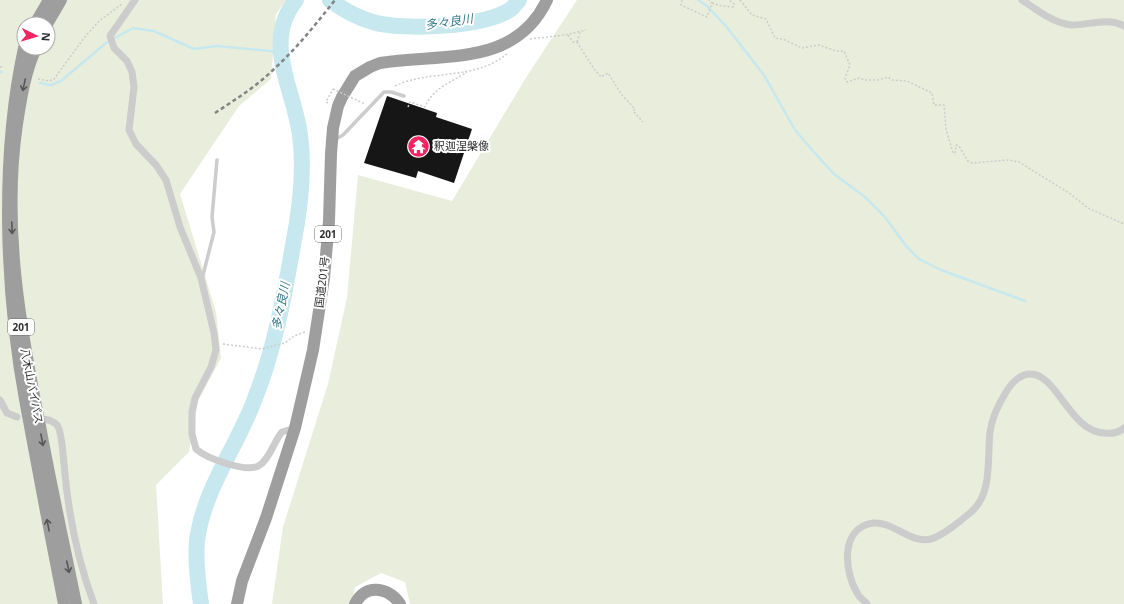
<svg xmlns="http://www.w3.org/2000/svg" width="1124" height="604" font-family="'Noto Sans','Noto Sans JP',sans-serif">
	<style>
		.green { fill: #e9eddb; fill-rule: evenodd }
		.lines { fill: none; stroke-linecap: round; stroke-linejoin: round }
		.stream { stroke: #c6e8ee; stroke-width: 2.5 }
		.river { stroke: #c6e8ee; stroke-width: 16 }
		.building { fill: #161616 }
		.path { stroke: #ccc; stroke-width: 1.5; stroke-dasharray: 2 2; stroke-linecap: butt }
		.service { stroke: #ccc; stroke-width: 3.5 }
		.minor { stroke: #ccc; stroke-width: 7 }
		.trunk { stroke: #9e9e9e; stroke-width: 12 }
		.rail { stroke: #848484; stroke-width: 2.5; stroke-dasharray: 4 3; stroke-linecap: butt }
		.path-bridge { stroke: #ccc; stroke-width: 1.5; stroke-dasharray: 2 2; stroke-linecap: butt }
		.oneway { stroke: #565656 }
		.labels { text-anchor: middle; stroke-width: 4; stroke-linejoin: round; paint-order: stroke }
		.shield { fill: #fff; stroke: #6d6d6d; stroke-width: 1 }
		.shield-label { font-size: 10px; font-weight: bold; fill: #2f2f2f }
		.poi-label { font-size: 11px; fill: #2f2f2f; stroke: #fff; text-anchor: start }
		.street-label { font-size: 11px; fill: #2f2f2f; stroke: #fff }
		.water-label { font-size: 12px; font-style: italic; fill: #337b8a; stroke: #fff }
	</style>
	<rect width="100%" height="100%" fill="#fff"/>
	<g class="green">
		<path d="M0,0H286L276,14L271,79L239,106L180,194L216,312L221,358L198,401L189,452L156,485L163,604H0ZM24,24H48V48H24Z"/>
		<path d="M577,0H1124V604H410L405,582L381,573L355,587L352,604H272L283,527L328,384L347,298L358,175L452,201L527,76Z"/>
	</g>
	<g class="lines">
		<g class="stream">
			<path d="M698,0L707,6L725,25L764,75L795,130L813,151L834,174L865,197L884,216L907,247L919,259L941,270L1025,301"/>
			<path d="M0,72H2"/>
			<path d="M40,83L51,85L61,81L106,43L133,28L154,31L194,49L217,46L280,52"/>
		</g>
		<g class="river">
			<path d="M330,0C342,9 359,18 373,22C403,31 485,27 511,9C514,7 516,3 519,0"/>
			<path d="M201,604C198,584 195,562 197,541C203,491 236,448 254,401C274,351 284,298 293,245C300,210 305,172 300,135C294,89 262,42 296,0"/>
		</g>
	</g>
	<path class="building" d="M387,96L437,113L436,117L472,129L454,183L418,171L416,178L364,163Z"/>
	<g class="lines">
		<g class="path">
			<path d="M682,0L681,5L707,17L712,3L709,0"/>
			<path d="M740,0L752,15L766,19L775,38L783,39L802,48L819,45L836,51H844L850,65L845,78L847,82L859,78L865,80H878L888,77L892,80L907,81L932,93L934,105H944L946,129L953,153H955L956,145L959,146L968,161L972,163L1008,160L1019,162L1069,193L1088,208L1124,224"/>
			<path d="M712,3L722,6L733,7L734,4L729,0"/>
			<path d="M568,35L573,42H577"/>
			<path d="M530,39L565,35L586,30"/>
			<path d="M577,42L594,69L601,77L608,73L622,95L635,109L633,111L643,122"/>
			<path d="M577,42L580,32"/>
			<path d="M0,67H2"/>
			<path d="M38,79L49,81L54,79L84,38L99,21L122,4"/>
			<path d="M395,86C430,69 474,81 507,54"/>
			<path d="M328,103L326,102L333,89"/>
			<path d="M408,107L410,102L425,107C433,88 450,83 467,72"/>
			<path d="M223,344L262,349L285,343L294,336L305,332"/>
		</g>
		<g class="service">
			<path d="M334,140L343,135L384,92H391L404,96"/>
			<path d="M202,279L214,232L212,217L217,160"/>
		</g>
		<g class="minor">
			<path d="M135,0L110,36L114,48L127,61L132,72L134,87L129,130L136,144L156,165L166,180L180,227L201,278L214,333L216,350L211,367L195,398L192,412V434L196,449C206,458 248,474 260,465C270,458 274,441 282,432L295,428"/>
			<path d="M1022,0C1036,9 1054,24 1072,25C1089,25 1108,17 1124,26"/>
			<path d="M0,400L7,413L17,417"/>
			<path d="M44,419C49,420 54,421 57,425C62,431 63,455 64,464C68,512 77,559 94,604"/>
			<path d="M867,604C865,601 861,599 859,596C844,574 839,528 873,523C893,521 910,544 931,539C942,536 962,520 971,512C993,494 987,457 990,432C992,417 998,405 1006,392C1011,384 1019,375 1029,374C1057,372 1069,432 1105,433C1112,434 1118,433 1124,428"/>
		</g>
		<g class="trunk">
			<path d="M35,24L49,0"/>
			<path d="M47,24L61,0"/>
			<path d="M24,48C0,158 5,293 26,405C38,471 51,538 64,604"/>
			<path d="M36,48C25,72 21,98 17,124C2,225 20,327 40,426C51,486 64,545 76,604"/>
			<path d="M237,604L242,581L266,518L295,428L313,350L324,278L329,221L331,154L333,128L338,106L342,97L355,76L370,67L380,63C442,53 515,68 547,0"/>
			<path d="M355,604C365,583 388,587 400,604"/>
		</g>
		<path class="rail" d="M215,113C236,99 257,86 274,69C297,48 316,24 335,0"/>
		<path class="path-bridge" d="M333,89L365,104"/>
	</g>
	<defs><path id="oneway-shaft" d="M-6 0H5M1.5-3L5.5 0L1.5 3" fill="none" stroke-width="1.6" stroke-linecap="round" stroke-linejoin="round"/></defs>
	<g class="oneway">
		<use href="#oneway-shaft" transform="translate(24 85) rotate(102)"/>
		<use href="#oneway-shaft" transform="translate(12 228) rotate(88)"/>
		<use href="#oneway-shaft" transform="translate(42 440) rotate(79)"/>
		<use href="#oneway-shaft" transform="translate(48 525) rotate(-101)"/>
		<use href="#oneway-shaft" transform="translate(68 567) rotate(78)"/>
	</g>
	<defs>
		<symbol id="temple-disc" viewBox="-11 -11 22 22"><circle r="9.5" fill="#f12562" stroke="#fff"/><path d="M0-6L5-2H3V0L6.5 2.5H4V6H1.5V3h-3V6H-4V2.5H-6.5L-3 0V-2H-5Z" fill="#fff"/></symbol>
	</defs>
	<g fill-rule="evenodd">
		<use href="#temple-disc" x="406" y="134" width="25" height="25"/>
	</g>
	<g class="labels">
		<g class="shield">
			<rect x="315" y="226" width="26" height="16" rx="3"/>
			<rect x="8" y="319" width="26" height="16" rx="3"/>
		</g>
		<g class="shield-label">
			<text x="328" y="238">201</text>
			<text x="21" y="331">201</text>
		</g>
		<g class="poi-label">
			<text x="434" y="150">釈迦涅槃像</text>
		</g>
		<g class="street-label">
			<text transform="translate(322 282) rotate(-83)" y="4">国道201号</text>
			<text transform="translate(32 386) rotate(79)" y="4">八木山バイパス</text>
		</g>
		<g class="water-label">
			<text transform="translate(449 22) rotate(-8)" y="4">多々良川</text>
			<text transform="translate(281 306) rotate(-79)" y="4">多々良川</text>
		</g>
	</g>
	<g transform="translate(36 36) rotate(95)"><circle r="19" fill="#ffffff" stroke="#acacac"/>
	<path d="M0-3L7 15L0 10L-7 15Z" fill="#f12562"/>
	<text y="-6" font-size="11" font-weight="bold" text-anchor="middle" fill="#2f2f2f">N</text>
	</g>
</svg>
